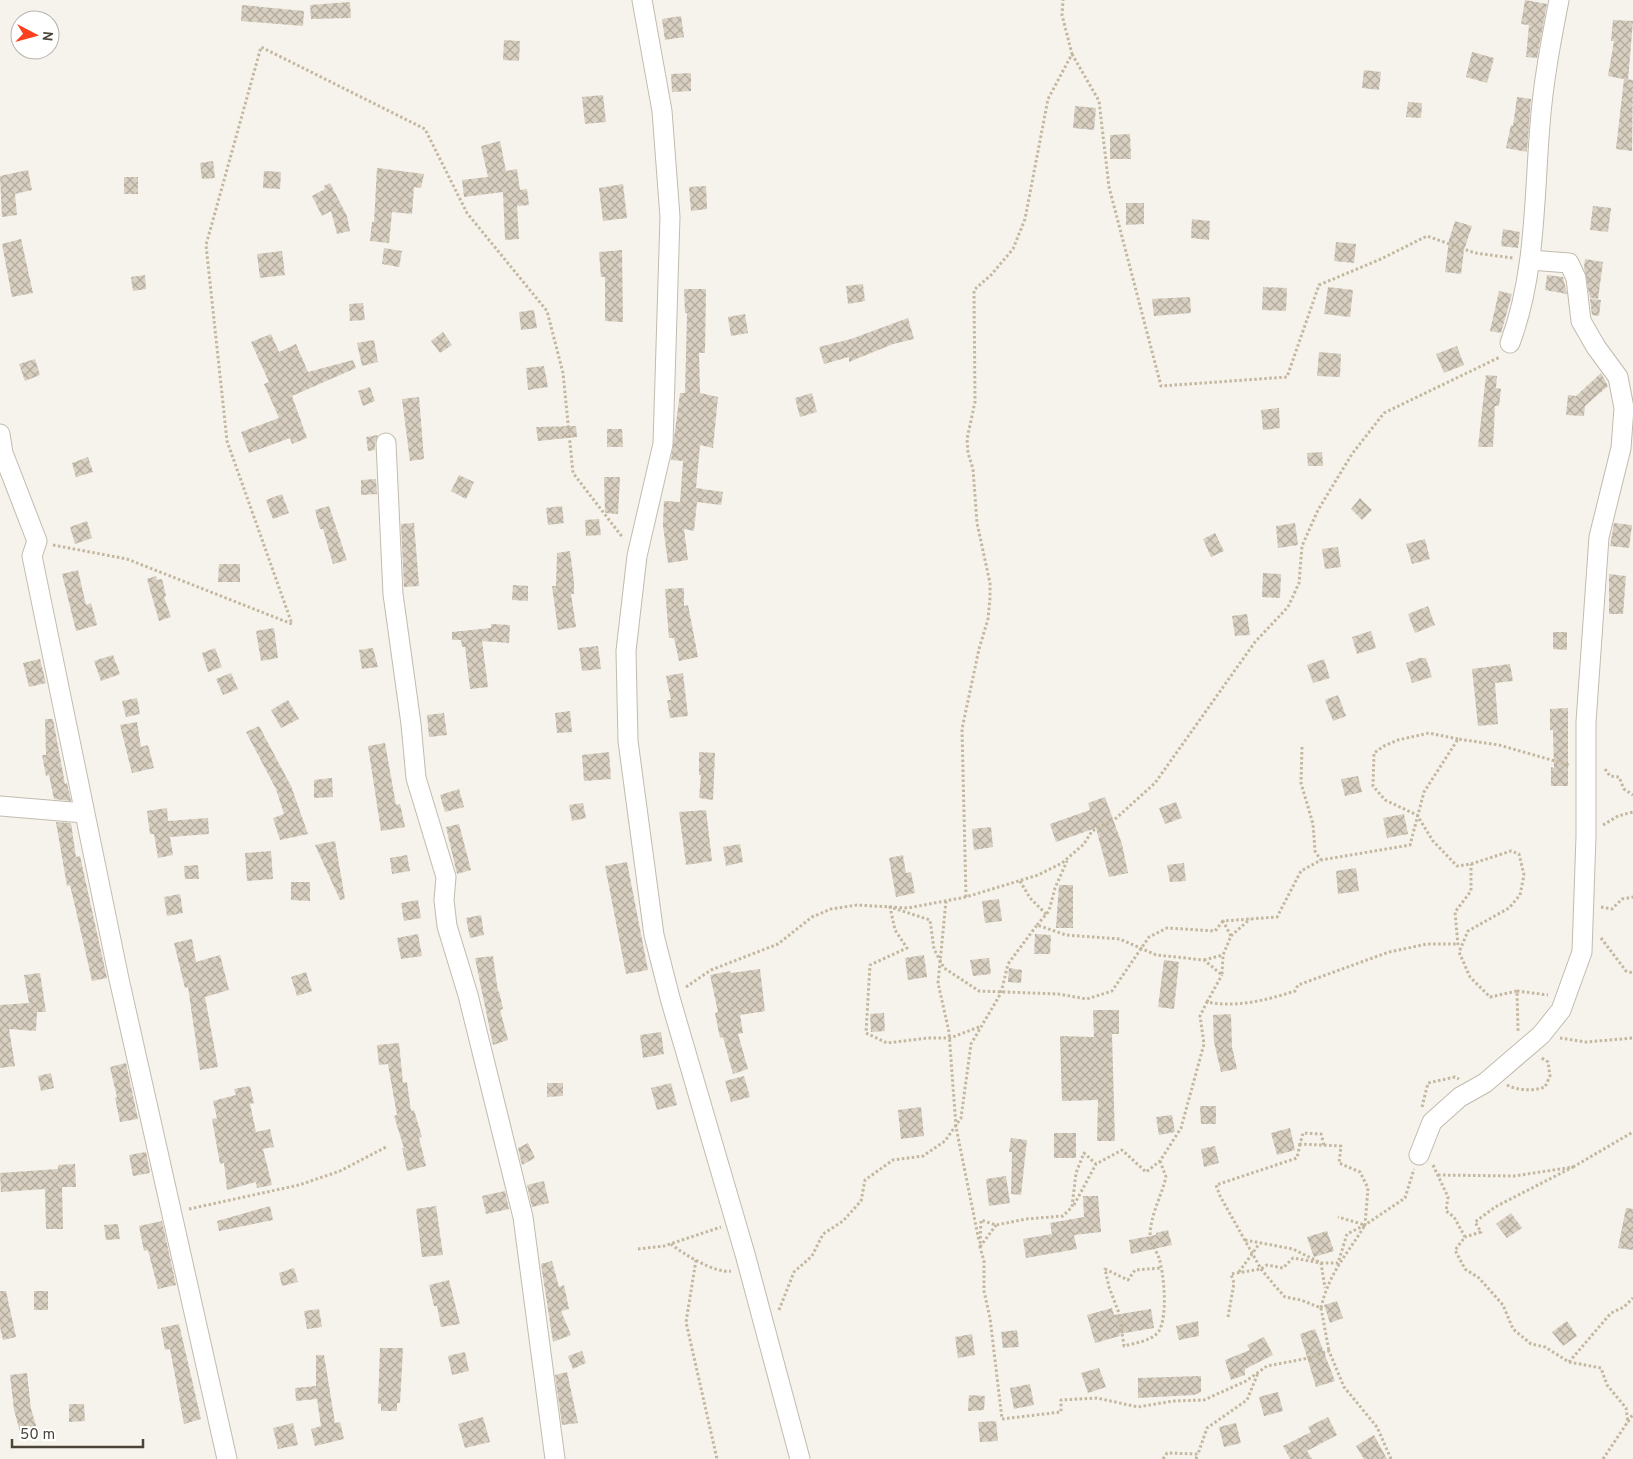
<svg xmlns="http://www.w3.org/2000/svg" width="1633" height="1459" font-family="Overpass,sans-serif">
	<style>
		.building { fill: url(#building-cross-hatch) }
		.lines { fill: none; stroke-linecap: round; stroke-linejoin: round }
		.street-casing { stroke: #c2bbae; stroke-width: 21 }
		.path { stroke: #c4b79f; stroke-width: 3; stroke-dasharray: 2.5 2.5; stroke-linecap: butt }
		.street { stroke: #fff; stroke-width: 19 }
	</style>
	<defs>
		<pattern id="building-cross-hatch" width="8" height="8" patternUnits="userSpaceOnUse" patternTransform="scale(1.25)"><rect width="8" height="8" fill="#d8cfc1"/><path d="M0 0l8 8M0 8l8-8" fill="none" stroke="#b1aa9e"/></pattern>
	</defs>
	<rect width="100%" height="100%" fill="#f6f3ec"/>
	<g class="building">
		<path d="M1525,0L1547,4L1537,58L1526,57L1529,25L1521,24Z"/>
		<path d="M350,2L351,18L311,19L310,5Z"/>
		<path d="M242,5L304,11L303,26L241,21Z"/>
		<path d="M681,16L684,37L665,40L662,19Z"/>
		<path d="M1613,20L1633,21L1628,80L1608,76L1614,41H1611Z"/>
		<path d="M504,40L520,41L519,61L503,60Z"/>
		<path d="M1472,52L1494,58L1487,83L1466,77Z"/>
		<path d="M1364,70L1381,72L1379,90L1362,88Z"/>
		<path d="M691,73V91L672,92L671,74Z"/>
		<path d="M1624,79L1633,80L1632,151L1616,149Z"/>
		<path d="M603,95L606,122L585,124L582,97Z"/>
		<path d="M1517,97L1531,99L1527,152L1506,148L1511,125L1513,126Z"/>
		<path d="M1408,102L1422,103L1421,118L1406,117Z"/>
		<path d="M1075,106L1096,108L1094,130L1073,128Z"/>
		<path d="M1130,134L1131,159H1110V135Z"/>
		<path d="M500,141L506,171L517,169L520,190L527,189L529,205L517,206L519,239L505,240L503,192L464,197L462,180L488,177L481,146Z"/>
		<path d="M213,161L215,178L202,179L200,163Z"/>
		<path d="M377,168L424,174L421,188L414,187L412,214L392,212L389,243L370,241L372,222H374Z"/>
		<path d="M28,170L32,190L15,194L17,215L2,217L0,176Z"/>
		<path d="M264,171L281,172L280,189L263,188Z"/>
		<rect x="124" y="177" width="14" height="17"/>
		<path d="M330,183L347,216L350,231L337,234L331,211L322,216L312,196L325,189L324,186Z"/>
		<path d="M623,184L627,218L603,221L599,188Z"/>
		<path d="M706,186L707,209L691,211L689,187Z"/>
		<path d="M1126,203H1144V224L1126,225Z"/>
		<path d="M1593,206L1611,208L1608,232L1590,230Z"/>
		<path d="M1192,219L1210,221L1209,240L1191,238Z"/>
		<path d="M1455,221L1472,226L1464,250L1461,274L1445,272L1449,240Z"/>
		<path d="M1503,229L1520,232L1518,248L1501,246Z"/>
		<path d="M21,239L33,293L12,297L2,244Z"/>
		<path d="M1336,242L1356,244L1354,263L1334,261Z"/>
		<path d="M384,248L402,251L399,267L382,264Z"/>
		<path d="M622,250L623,322L605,321V277H601L599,252Z"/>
		<path d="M282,251L285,275L260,278L257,254Z"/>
		<path d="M1585,259L1603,262L1598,299L1590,298L1584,268Z"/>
		<path d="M145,275L146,289L133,291L131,277Z"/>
		<path d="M1547,275L1563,277L1567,294L1545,290Z"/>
		<path d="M863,284L865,301L848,304L846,286Z"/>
		<path d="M1263,287L1287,288L1286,311L1262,310Z"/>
		<path d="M1328,287L1353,290L1350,317L1324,314Z"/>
		<path d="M684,289H706L705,353H699L700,393L718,397L713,448L700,445L696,488L723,492L721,505L697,502L694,531L684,529L688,560L668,563L663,526L664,501L680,502L683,461L671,460L680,393H685L687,313H685Z"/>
		<path d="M1499,291L1512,294L1501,333L1490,331Z"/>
		<path d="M1190,297L1191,313L1154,316L1152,299Z"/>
		<path d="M1590,299L1601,300L1599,316L1592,315Z"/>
		<path d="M363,303L365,320L350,321L349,304Z"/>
		<path d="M534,310L537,328L521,330L519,312Z"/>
		<path d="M745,314L748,333L731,336L728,317Z"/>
		<path d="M908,318L914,339L893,344L849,362V357L824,364L819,347L851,339Z"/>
		<path d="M443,332L452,345L440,353L431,341Z"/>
		<path d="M271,334L279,352L296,344L308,372L353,360L356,368L292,396L307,438L292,444L290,438L249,453L241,432L279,418L264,384L269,382L251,342Z"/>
		<path d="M374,340L378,362L362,366L357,343Z"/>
		<path d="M1457,346L1464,365L1444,373L1436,354Z"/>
		<path d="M1319,352L1341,354L1340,377L1317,376Z"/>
		<path d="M35,359L40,375L25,381L19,364Z"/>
		<path d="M544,366L548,387L528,390L526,368Z"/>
		<path d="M1601,373L1608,386L1585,406L1584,416L1566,415L1568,395L1576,396Z"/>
		<path d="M1486,375L1497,376L1496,388L1501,389L1499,406H1495L1493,447H1478Z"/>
		<path d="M370,387L375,401L363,406L358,391Z"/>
		<path d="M812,393L817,412L800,417L795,398Z"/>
		<path d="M419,397L424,459L410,461L402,399Z"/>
		<path d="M1279,408L1280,428L1263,430L1261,410Z"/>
		<path d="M576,426L577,437L538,441L536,427Z"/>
		<path d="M607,429H622L623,447H607Z"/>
		<path d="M378,435L375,443V450L368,451L366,437Z"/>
		<path d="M1322,452L1323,466H1308L1307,453Z"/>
		<path d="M88,457L93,472L76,477L72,463Z"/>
		<path d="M459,475L474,482L466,499L451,491Z"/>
		<path d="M604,477H620L618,514L605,513Z"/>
		<path d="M376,479L377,494L361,495V480Z"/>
		<path d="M282,494L289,513L273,519L266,500Z"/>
		<path d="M1360,498L1372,510L1362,520L1351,509Z"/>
		<path d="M329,506L347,560L333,564L323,529H320L315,510Z"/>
		<path d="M562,506L564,523L548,525L546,508Z"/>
		<path d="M599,519L601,535L586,536L585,520Z"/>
		<path d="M87,521L92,538L75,544L70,527Z"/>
		<path d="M414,523L419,586L404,587L401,524Z"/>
		<path d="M1295,523L1298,545L1278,548L1276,526Z"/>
		<path d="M1614,523L1632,525L1629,548L1610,546Z"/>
		<path d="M1215,533L1224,551L1211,557L1203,539Z"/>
		<path d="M1425,539L1430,559L1412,564L1406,544Z"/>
		<path d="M1338,547L1341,567L1325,569L1322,549Z"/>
		<path d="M570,551L574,582V594H571L576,627L558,630L552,586H556L557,553Z"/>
		<path d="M219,564H240V582H218Z"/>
		<path d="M78,570L86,605L91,603L97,625L76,631L62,574Z"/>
		<path d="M1263,573L1281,574L1280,598L1262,597Z"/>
		<path d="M1609,574L1626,576L1623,614H1609Z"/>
		<path d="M156,576L157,580L162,579L166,596L164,597L171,617L159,621L147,579Z"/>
		<path d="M513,585L528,586V601L512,600Z"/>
		<path d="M684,588V606L688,605L698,657L679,661L674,638H669L665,589Z"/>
		<path d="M1428,606L1435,625L1415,633L1408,614Z"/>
		<path d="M1247,614L1250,635L1235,636L1232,616Z"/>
		<path d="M491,624L510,625L509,643L482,641L488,687L470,689L465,647H462L461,640H452V632L491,628Z"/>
		<path d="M274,628L278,658L261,661L256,631Z"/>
		<path d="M1371,631L1376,648L1357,654L1352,637Z"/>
		<path d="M1553,632H1567V650L1553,649Z"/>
		<path d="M598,646L601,669L582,671L579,648Z"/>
		<path d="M215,648L222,667L208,672L202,653Z"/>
		<path d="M373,648L378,667L362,669L359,650Z"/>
		<path d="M113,655L120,674L101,681L94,661Z"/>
		<path d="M1420,658H1426L1432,677L1412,683L1406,663Z"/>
		<path d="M40,659L46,683L29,687L23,663Z"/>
		<path d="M1324,659L1330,678L1313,683L1307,665Z"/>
		<path d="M1510,664L1513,681L1495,683L1498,724L1478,726L1472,669Z"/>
		<path d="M231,673L238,689L223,695L216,679Z"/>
		<path d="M683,673L688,716L670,718L667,700H671L666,676Z"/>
		<path d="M1338,695L1346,716L1333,721L1325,700Z"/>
		<path d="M137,698L140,714L126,717L122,701Z"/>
		<path d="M288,700L299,719L281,728L271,710Z"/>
		<path d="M1568,708V786H1551V767L1554,768L1553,730H1550V709Z"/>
		<path d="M570,711L572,732L557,733L555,713Z"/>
		<path d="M444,713L447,735L429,737L427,715Z"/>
		<path d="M45,719H53L65,784L67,783L71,801L54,799L49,775L46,776L42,755H46Z"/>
		<path d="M137,722L141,747L148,745L154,768L132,773L120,725Z"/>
		<path d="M259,726L291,786L308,834L280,840L273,818L284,814L276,789L246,732Z"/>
		<path d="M385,743L396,805L400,804L405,827L381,831L368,746Z"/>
		<path d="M609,752L611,779L584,781L582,755Z"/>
		<path d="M699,752L715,753L713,800L699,798L701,775H699Z"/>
		<path d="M1358,776L1362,792L1345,796L1341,779Z"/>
		<path d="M332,778L333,797L314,798V780Z"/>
		<path d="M459,789L464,807L445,812L440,795Z"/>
		<path d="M1105,797L1122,844L1128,873L1109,877L1096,828L1056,842L1050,824L1090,810L1088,803Z"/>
		<path d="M1176,802L1182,818L1165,824L1159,808Z"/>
		<path d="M583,803L586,818L572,821L569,805Z"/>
		<path d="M167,808L168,821L208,818L209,834L170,837L173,855L158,858L154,834H150L147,811Z"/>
		<path d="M706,810L712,861L686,865L679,812Z"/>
		<path d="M1404,814L1408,834L1387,838L1383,818Z"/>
		<path d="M56,822L71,823L76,857L80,856L107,978L92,981L77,915L70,885L67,886Z"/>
		<path d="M459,824L471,870L457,874L446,827Z"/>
		<path d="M991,827L993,847L974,850L972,829Z"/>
		<path d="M335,841L345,899L340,900L315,845Z"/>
		<path d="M740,844L743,862L726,866L723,847Z"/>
		<path d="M271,851L273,879L247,881L245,853Z"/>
		<path d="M407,855L410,871L392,874L390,858Z"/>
		<path d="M903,855L906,873L911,872L915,893L896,897L889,858Z"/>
		<path d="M627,862L648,970L626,974L605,866Z"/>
		<path d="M1184,863L1186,881L1170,882L1167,865Z"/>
		<path d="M198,865L199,879H185L184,866Z"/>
		<path d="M1356,868L1359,891L1338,894L1336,871Z"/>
		<path d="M291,882H310V901L291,900Z"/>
		<path d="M1059,885H1073V928H1056Z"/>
		<path d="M180,894L183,913L167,916L164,897Z"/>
		<path d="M999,899L1002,921L985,923L982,901Z"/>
		<path d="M418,900L421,918L404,921L401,903Z"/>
		<path d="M481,915L484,935L470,938L466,918Z"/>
		<path d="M418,934L422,956L401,959L397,938Z"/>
		<path d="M1035,934L1051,935L1050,954H1034Z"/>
		<path d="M192,939L196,962L220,955L229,990L205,997L218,1067L200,1070L188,987L185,988L174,943Z"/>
		<path d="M924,955L927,977L908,980L905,958Z"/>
		<path d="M493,956L498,992L499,991L503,1009L500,1010L508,1040L493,1045L475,958Z"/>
		<path d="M989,958L991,974L973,976L970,960Z"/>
		<path d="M1164,960L1179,962L1174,1009L1158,1007Z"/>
		<path d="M1009,968L1022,970L1021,983L1008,982Z"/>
		<path d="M760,969L765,1011L740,1015L743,1033L738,1034L748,1069L733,1074L723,1037L720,1038L715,1013L718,1012L710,975L730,971L731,973Z"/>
		<path d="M306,972L312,991L297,996L291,977Z"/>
		<path d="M40,973L46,1012H37L36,1031L9,1029L15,1066L0,1068V1005L29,1003L24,975Z"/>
		<path d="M1093,1010H1119V1034H1112L1115,1141H1097L1098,1100L1062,1101L1060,1036L1094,1037Z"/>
		<path d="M884,1013L885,1031L871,1032L870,1014Z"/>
		<path d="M1231,1014L1232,1047L1237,1069L1221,1072L1214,1042L1213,1015Z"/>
		<path d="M661,1032L664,1054L643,1058L640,1035Z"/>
		<path d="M399,1043L403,1083L407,1082L411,1111L414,1110L422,1137L419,1138L426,1166L407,1171L402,1148H404L394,1116L397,1115L388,1064L379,1065L377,1045Z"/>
		<path d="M126,1063L138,1119L120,1122L115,1098L117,1097L110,1067Z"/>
		<path d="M51,1073L54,1088L41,1091L38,1076Z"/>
		<path d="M744,1076L750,1097L731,1102L725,1081Z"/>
		<path d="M547,1083H563V1096L547,1097Z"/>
		<path d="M671,1083L677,1105L657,1110L651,1088Z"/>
		<path d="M250,1086L254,1103L250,1104L256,1132L270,1129L274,1147L263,1149L272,1185L257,1188L256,1182L227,1190L224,1163L220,1164L212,1119L217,1118L213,1101L236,1095L234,1089Z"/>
		<path d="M1200,1106H1216V1124H1201Z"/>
		<path d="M921,1107L924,1136L901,1139L898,1110Z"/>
		<path d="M1172,1115L1175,1132L1159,1135L1156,1117Z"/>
		<path d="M1290,1128L1295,1150L1277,1155L1271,1133Z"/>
		<rect x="1054" y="1133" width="22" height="25"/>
		<path d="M1011,1138L1027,1140L1021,1195L1011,1194L1012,1152H1009Z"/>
		<path d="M528,1143L535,1158L522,1165L518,1148Z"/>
		<path d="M1215,1146L1219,1163L1204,1167L1201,1149Z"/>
		<path d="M146,1152L150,1173L133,1176L129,1155Z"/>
		<path d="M75,1164L76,1187H62L63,1229H46L45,1189L1,1192L0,1173L58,1169V1165Z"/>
		<path d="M1006,1176L1010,1203L989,1206L986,1179Z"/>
		<path d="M544,1181L549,1203L532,1207L527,1185Z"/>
		<path d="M505,1191L509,1209L486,1214L482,1196Z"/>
		<path d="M1083,1196H1098L1101,1232L1074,1235L1077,1249L1026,1258L1023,1239L1052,1234L1050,1223L1084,1217Z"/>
		<path d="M270,1206L273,1220L219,1231L217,1221Z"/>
		<path d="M436,1206L443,1255L422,1257L416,1209Z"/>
		<path d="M1626,1208L1633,1209V1250L1618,1248Z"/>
		<path d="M1511,1213L1522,1228L1507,1238L1496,1224Z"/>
		<path d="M162,1221L176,1285L158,1289L148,1250L144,1251L139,1226Z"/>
		<path d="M118,1224L120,1239L106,1240L104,1225Z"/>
		<path d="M1168,1230L1172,1245L1131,1254L1129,1240L1156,1235V1233Z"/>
		<path d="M1327,1231L1334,1251L1314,1257L1307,1237Z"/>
		<path d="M552,1261L559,1287L564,1285L569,1309L561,1311L571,1335L553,1342L541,1264Z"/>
		<path d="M294,1268L298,1282L282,1286L279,1273Z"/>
		<path d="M449,1280L460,1324L441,1327L437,1306H434L429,1285Z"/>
		<path d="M0,1291H6L16,1337L3,1340L0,1327Z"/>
		<rect x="34" y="1291" width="14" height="19"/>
		<path d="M1337,1301L1343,1318L1330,1323L1324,1305Z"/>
		<path d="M1112,1308L1114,1315L1151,1309L1154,1328L1119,1334L1120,1336L1095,1343L1087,1315Z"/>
		<path d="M319,1309L322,1327L307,1329L304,1311Z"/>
		<path d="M1198,1321L1199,1336L1179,1340L1176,1326Z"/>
		<path d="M1567,1321L1577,1336L1563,1346L1552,1332Z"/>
		<path d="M179,1324L201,1419L184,1424L170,1349L165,1350L161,1328Z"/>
		<path d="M1315,1329L1335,1381L1316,1387L1300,1334Z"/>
		<path d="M1017,1330L1019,1347L1003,1348L1001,1332Z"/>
		<path d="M972,1334L975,1355L958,1358L955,1337Z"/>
		<path d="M1264,1337L1273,1355L1245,1369V1375L1231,1380L1225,1360L1250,1350L1247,1345Z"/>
		<path d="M380,1348H403L400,1403H397V1411H381V1404H378Z"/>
		<path d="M582,1351L586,1363L573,1369L568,1356Z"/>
		<path d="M465,1352L469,1371L452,1375L448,1356Z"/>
		<path d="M316,1355H324L335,1423L340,1422L344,1439L315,1446L311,1429L321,1426L317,1399L296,1401L295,1388L316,1386Z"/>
		<path d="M1099,1368L1106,1387L1088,1393L1081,1373Z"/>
		<path d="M567,1372L578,1423L562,1425L555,1375Z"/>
		<path d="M27,1373L31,1409L37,1429L20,1432L14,1410L10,1375Z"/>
		<path d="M1201,1376V1392L1194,1395L1138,1398V1378Z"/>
		<path d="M1030,1384L1034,1405L1014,1409L1010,1388Z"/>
		<path d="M1278,1392L1283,1411L1264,1416L1259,1397Z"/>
		<path d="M969,1395L985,1396L984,1410L968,1411Z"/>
		<path d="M69,1404H84L85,1421L69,1422Z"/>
		<path d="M483,1417L490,1442L465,1448L458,1424Z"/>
		<path d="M1328,1417L1337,1435L1307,1451L1312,1459H1290L1283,1446L1311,1432L1308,1427Z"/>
		<path d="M996,1421L998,1441L980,1442L978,1422Z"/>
		<path d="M293,1423L298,1445L278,1449L273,1428Z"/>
		<path d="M1236,1423L1241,1443L1224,1447L1219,1427Z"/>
		<path d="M1374,1435L1387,1459H1364L1356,1446Z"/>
	</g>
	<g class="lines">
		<defs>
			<g id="street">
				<path d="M642,0L662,111L670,217L663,444L637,556L626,651L628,741L654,935L670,998L745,1254L800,1459"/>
				<path d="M1510,343C1536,274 1534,197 1540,125C1543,83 1551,41 1559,0"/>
				<path d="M0,434L3,453L37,541L32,556L119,979L227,1459"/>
				<path d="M386,443L393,594L411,724L416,778L446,877L444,900L447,926L468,995L523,1217L555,1459"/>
				<path d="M0,806L84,813"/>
				<path d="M1419,1155L1432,1122L1460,1097L1485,1083L1541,1035L1561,1010L1582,952L1586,836V722L1599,537L1621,448L1624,408L1618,377L1596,347L1581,321L1576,278L1569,263L1530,260"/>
			</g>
		</defs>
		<use href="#street" class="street-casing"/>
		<g class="path">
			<path d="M1072,54L1099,101L1109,187L1161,386L1287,377L1319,285L1381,259L1427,236L1475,253L1513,258"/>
			<path d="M53,545L127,559L292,624L227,441L206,245L261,47L425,129L467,213L547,311L563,373L573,473L623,538"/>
			<path d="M1458,739L1429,733L1398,740L1384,746L1374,753L1373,786L1385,800L1417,815L1433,841L1457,866L1471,864L1511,851L1519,854L1524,875L1520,895L1509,908L1468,931L1459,952L1470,977L1490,997L1517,991L1518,1031"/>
			<path d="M1302,747L1301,783L1313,824L1315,851L1321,860"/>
			<path d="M1605,769L1610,776L1619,777L1624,789L1633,795"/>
			<path d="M1603,825L1618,816L1633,812"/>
			<path d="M1020,881L1030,898L1047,915"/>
			<path d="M966,897L962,729L979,649L988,619L990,598V583L977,523L973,469L968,453L967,439L975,402L974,290L991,275L1013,249L1025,219L1048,99L1072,54L1062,15L1063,0"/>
			<path d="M946,901L938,983L949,1032L956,1127L979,1241"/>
			<path d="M1601,907L1612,909L1622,899L1633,897"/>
			<path d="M1037,925L1049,911L1055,888L1067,861"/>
			<path d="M1231,936L1250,919"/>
			<path d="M1601,938L1626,971L1633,973"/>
			<path d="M1458,945L1455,912L1471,891V864"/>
			<path d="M1204,960L1223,955"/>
			<path d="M686,987L711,970L778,944L812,917L831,909L857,905L908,908L966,897L1038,875L1062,863L1084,844L1092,831L1113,821L1155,783L1255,642L1288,607L1299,583L1302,546L1318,510L1352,454L1384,413L1500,357"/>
			<path d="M1517,991L1548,995"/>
			<path d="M1207,1002L1222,975"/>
			<path d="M979,1027L950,1038H928L887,1043L866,1033L870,965L907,948L895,930L890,907L930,920L934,949L944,968L979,991L1058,994L1087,999L1112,991L1149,937L1167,928L1215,931L1223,921"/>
			<path d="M1560,1038L1586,1042L1633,1038"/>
			<path d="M1507,1085C1519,1091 1533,1091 1545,1087L1550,1076L1548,1062L1540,1057"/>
			<path d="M1422,1107L1428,1083L1455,1077L1459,1079"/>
			<path d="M1300,1144L1297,1158L1216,1185L1220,1196L1261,1269L1275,1286L1285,1297L1301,1300L1321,1308C1329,1272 1347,1255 1365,1225"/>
			<path d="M1324,1145L1321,1134L1303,1133L1300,1144L1341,1146L1339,1163L1360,1172L1368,1188L1365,1225L1405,1198L1414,1169"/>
			<path d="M1160,1161L1166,1177C1161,1198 1150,1215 1150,1237C1150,1244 1157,1251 1159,1258C1164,1274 1168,1315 1159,1331C1152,1341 1135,1343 1124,1346L1119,1313L1109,1287L1105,1269L1128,1280L1135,1270L1161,1268"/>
			<path d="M1433,1165L1448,1197L1446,1211L1454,1217L1465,1237L1455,1250L1465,1269L1479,1278L1503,1305L1513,1329L1531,1344L1545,1347L1569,1362L1601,1368L1607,1385L1626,1408L1628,1423"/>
			<path d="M1573,1167L1633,1132"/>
			<path d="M1438,1175L1514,1176L1573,1167L1495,1207L1475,1222L1481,1232L1465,1237"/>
			<path d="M1074,1205L1096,1164"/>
			<path d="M189,1209L299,1185L340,1171L388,1146"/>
			<path d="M1245,1240L1293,1249L1321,1263H1338L1347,1234L1365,1225L1338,1217"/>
			<path d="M671,1244C683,1254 716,1274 731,1271"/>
			<path d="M980,1247L996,1225"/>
			<path d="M638,1249L664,1246L721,1227"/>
			<path d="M696,1260L686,1322L717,1459"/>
			<path d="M1239,1272L1259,1244"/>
			<path d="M1321,1308L1329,1351"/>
			<path d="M779,1310L794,1272L812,1256L823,1234L843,1221L861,1201L865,1180L893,1160L923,1156L945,1141L961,1118L971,1044L1001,993L1008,964L1037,925L1066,935L1120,939L1156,955L1204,960L1222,975L1223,955L1231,936L1223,921L1277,917L1301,871L1321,860L1410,845L1424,792L1458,739L1499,745L1569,765"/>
			<path d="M1228,1317L1234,1283L1231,1274L1261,1269L1267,1265L1283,1268L1293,1258L1321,1263L1325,1288"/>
			<path d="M1569,1362L1611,1313L1624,1307L1633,1298"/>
			<path d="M1163,1459L1167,1453L1198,1454L1207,1428L1247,1400L1258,1373"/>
			<path d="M1196,1459L1198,1454"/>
			<path d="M1391,1459L1377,1427L1344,1387L1329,1351L1304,1359L1267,1366L1246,1381L1204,1400L1173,1401L1138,1407L1097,1398L1061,1400V1412L1002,1419L990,1318L984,1291V1261L980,1247L981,1220L996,1225L1026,1219L1063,1216L1072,1207L1076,1173L1084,1153L1096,1164L1122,1150L1146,1172L1160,1161L1181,1128L1204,1044L1200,1016L1207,1002C1237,1008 1267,1000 1295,991L1298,985L1389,952L1427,944H1458"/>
			<path d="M1603,1459L1633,1414"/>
		</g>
		<use href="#street" class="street"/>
	</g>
	<g transform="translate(35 35) rotate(96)"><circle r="24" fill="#ffffff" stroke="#b7b4b0"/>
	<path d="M0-4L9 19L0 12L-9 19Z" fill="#fc3f1d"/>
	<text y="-8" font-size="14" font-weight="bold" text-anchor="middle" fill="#4b4439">N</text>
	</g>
	<path d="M12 1439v8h131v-8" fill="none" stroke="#4b4439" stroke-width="2.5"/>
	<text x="20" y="1439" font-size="15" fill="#4b4439" stroke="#ffffff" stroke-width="4" paint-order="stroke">50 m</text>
</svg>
